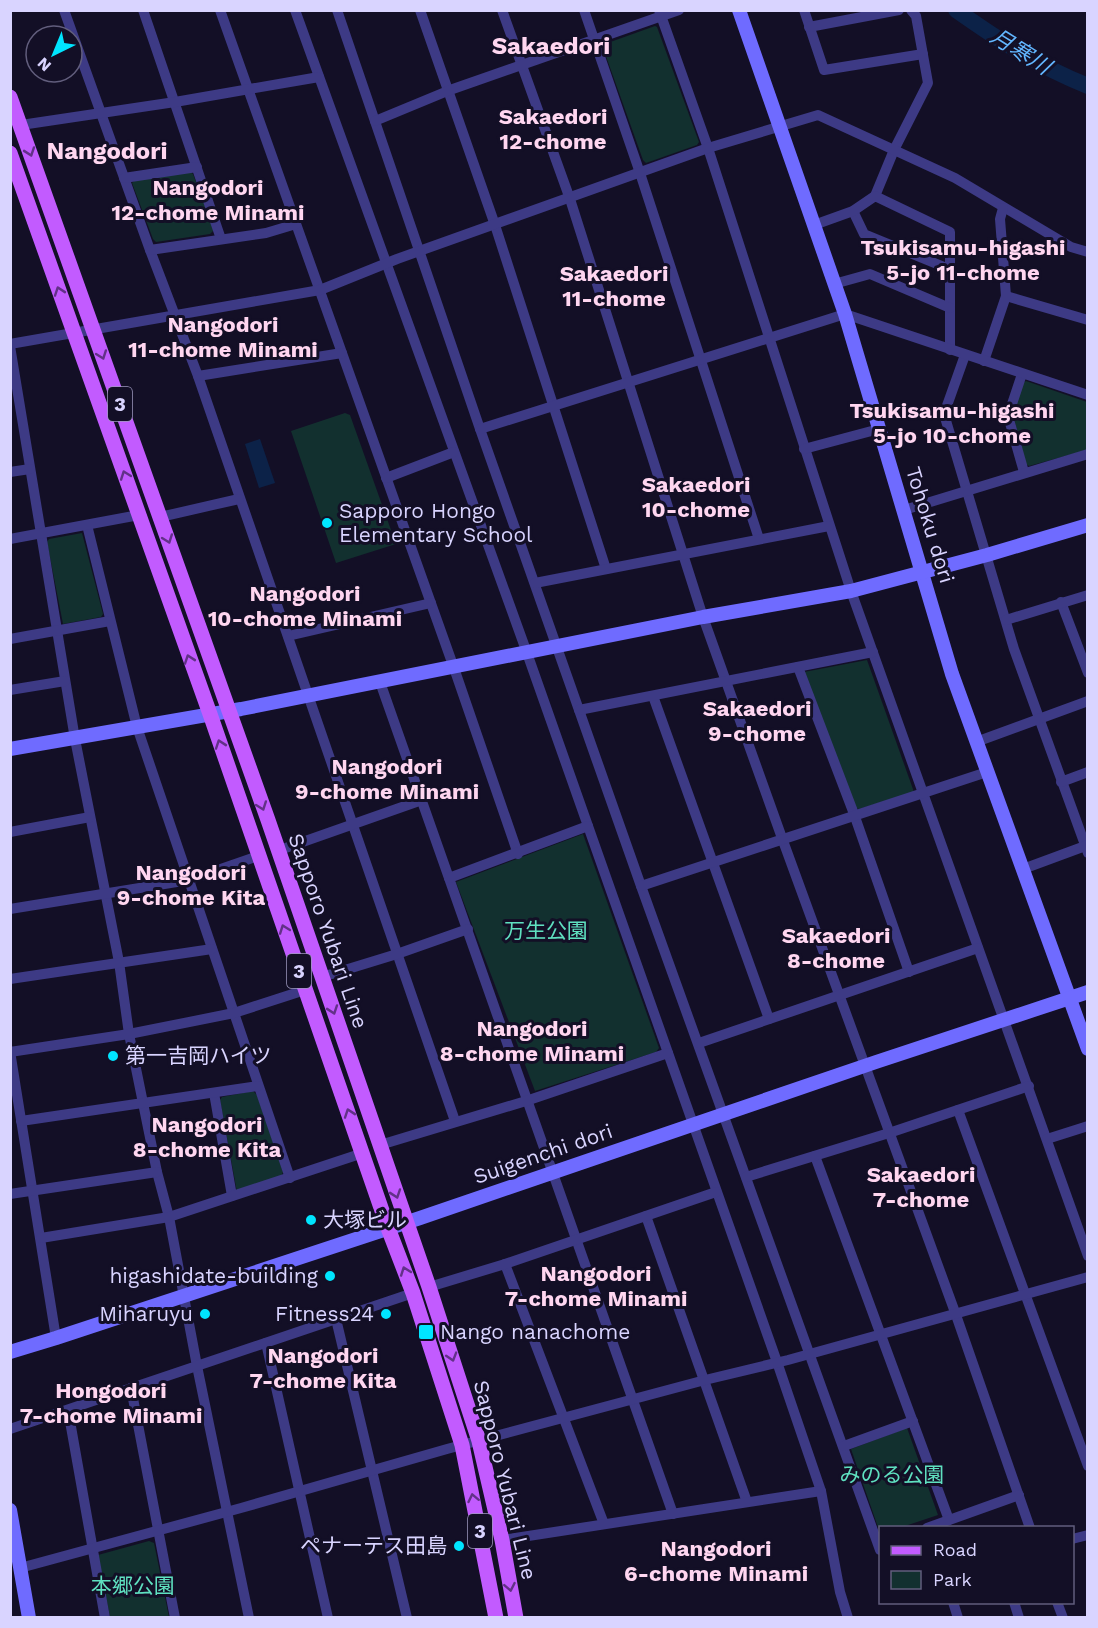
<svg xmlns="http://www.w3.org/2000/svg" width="1098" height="1628" font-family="'Work Sans','Noto Sans JP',sans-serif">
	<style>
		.green { fill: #12302f }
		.water { fill: #0c2248 }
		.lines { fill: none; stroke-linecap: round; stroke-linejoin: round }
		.river { stroke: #0c2248; stroke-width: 16 }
		.street { stroke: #3d3a85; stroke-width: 10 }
		.secondary { stroke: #6f6bff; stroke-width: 14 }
		.primary { stroke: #c25bff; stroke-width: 15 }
		.oneway { stroke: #623188 }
		.poi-dot { fill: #00e5ff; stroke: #130f26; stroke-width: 2 }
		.labels { text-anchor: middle; stroke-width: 6; stroke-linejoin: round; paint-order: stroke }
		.shield { fill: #130f26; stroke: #9e99be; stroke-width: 1.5 }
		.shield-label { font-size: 20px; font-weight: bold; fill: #d9d4ff }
		.poi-label { font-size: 21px; fill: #d9d4ff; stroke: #130f26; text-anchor: start }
		.street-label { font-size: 21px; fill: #d9d4ff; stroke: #130f26 }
		.park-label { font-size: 21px; fill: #5fe0c0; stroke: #130f26 }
		.water-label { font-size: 22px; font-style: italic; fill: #62b6ff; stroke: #130f26 }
		.neighbourhood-label { font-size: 22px; font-weight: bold; fill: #ffd6f0; stroke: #130f26 }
		.quarter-label { font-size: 24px; font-weight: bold; fill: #ffd6f0; stroke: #130f26 }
	</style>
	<rect width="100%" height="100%" fill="#130f26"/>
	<g class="green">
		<path d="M655,26L657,27L699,142L697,145L646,163L643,160L602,45Z"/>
		<path d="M189,171L193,174L214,230L210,234L156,242L153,239L132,183L134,181Z"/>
		<path d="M1026,381L1087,402V450L1029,466L1026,464L1013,415L1023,383Z"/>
		<path d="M345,413L350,415L396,544L336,563L291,431Z"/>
		<path d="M82,533L103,614L101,617L63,624L47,542L49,539Z"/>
		<path d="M867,660L914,792L859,809L856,808L804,672Z"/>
		<path d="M583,834L659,1048L656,1052L535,1091L456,882Z"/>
		<path d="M253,1091L257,1095L283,1172L280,1179L237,1192L220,1100L222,1097Z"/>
		<path d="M907,1428L938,1515L902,1527L880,1528V1533L851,1449Z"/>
		<path d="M149,1541L154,1543L169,1617H110L98,1555Z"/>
	</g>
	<path class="water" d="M260,439L275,483L259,488L245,444Z"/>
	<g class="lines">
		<path class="river" d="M956,10C1000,41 1038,66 1088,86"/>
		<g class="street">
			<path d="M64,10L150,250L198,376L455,1121"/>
			<path d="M143,10L221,239"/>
			<path d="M220,10L454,668L518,854"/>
			<path d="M295,10L527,653L777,1362L821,1491L840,1592L848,1618"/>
			<path d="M337,10L480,429L641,886L880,1550"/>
			<path d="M420,10L495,225L606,569"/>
			<path d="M502,10L570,199L703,617L782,838L956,1315L1030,1528"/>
			<path d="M584,10L640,173L759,539"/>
			<path d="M659,10L708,148L851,591L1088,1256"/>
			<path d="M804,10L824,70L923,54"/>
			<path d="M809,27L899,10"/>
			<path d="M375,121L450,90L679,10"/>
			<path d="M21,125L175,102L319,77"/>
			<path d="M124,178L197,167"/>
			<path d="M875,196L894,150L928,83L916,16L911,10"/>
			<path d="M853,211L864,234L949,269"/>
			<path d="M814,225L853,211L875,196L950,232V350"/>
			<path d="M150,250L266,233L296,224"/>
			<path d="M834,284L870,274L950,308"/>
			<path d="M1006,296L1088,320"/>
			<path d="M10,344L320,290L397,259L708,148L818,115L955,178L1071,247L1088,252"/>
			<path d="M10,346L75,739L119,962L129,1034L157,1172L169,1217L197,1366L249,1618"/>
			<path d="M965,355L944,414L1014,649L1088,853"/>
			<path d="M984,361L1006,296L1000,219L1003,208"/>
			<path d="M1022,374L1008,416L1024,472"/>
			<path d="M198,376L342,353"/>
			<path d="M480,429L845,314L1088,395"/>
			<path d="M804,449L879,429"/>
			<path d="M10,472L30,469"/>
			<path d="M386,478L454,452"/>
			<path d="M904,510L1088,454"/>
			<path d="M160,517L239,499"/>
			<path d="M87,525L137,727L290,1178"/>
			<path d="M10,539L139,515"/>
			<path d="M535,583L829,526"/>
			<path d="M1061,602L1088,673"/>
			<path d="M1006,620L1088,595"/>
			<path d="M288,636L431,603"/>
			<path d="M10,639L110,621"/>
			<path d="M798,667L854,814L909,972"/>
			<path d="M380,682C479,959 573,1237 673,1514"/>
			<path d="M10,690L65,681"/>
			<path d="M653,696L769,1019"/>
			<path d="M579,710L873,652"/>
			<path d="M976,742L1088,701"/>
			<path d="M1061,782L1088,772"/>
			<path d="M10,832L90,817"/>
			<path d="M277,851L422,800"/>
			<path d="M1023,869L1088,845"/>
			<path d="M449,878L588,826"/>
			<path d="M641,886L987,772"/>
			<path d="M10,909L189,880L258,856"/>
			<path d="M322,977L397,954L468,929"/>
			<path d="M10,979L212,949"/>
			<path d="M699,1043L978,948"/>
			<path d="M10,1051L56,1338"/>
			<path d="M10,1052L129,1034L234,1013L305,990"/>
			<path d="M214,1093L232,1196"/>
			<path d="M958,1110L1088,1466"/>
			<path d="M21,1121L258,1086"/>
			<path d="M1047,1139L1088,1126"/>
			<path d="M380,1145L526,1101L668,1053"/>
			<path d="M815,1156L949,1520"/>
			<path d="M746,1177L889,1133L1029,1086"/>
			<path d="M10,1194L157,1172"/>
			<path d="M646,1216L747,1502"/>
			<path d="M41,1238L169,1217L363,1153"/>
			<path d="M505,1264L604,1524"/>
			<path d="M429,1287L505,1264L716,1192"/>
			<path d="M336,1319L407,1618"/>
			<path d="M266,1343L328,1618"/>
			<path d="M131,1388L175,1618"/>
			<path d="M68,1410L105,1618"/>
			<path d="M10,1429L413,1293"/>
			<path d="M844,1446L913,1421"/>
			<path d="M927,1528L1019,1495"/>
			<path d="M1072,1539L1088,1535"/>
			<path d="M502,1540L821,1491"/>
			<path d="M20,1568L241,1508L447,1449L705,1380L788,1360L1088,1277"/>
			<path d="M953,1602L958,1618"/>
			<path d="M1014,1602L1019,1618"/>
			<path d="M1057,1602L1063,1618"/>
		</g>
		<g class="secondary">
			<path d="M739,10L845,314L952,674L1088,1049"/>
			<path d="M10,749L241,709L703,617L851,591L987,555L1088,525"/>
			<path d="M10,1352L56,1338L420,1218L876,1062L1088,992"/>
			<path d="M10,1510L29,1618"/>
		</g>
		<g class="primary">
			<path d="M10,97L268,820L429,1287L479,1441L502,1540L516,1618"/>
			<path d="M10,153L210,714L388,1228L413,1293L462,1445L496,1618"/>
		</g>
	</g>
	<defs><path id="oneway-chevron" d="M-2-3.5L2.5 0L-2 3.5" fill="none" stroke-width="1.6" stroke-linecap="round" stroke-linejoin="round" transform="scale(1.5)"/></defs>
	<g class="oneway">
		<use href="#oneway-chevron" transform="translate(30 152) rotate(71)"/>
		<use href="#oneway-chevron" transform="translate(59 291) rotate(-109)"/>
		<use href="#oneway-chevron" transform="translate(102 355) rotate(70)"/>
		<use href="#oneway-chevron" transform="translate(125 475) rotate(-110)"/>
		<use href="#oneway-chevron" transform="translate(168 539) rotate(70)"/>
		<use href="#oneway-chevron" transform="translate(189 659) rotate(-109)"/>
		<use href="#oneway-chevron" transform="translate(220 744) rotate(-109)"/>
		<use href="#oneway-chevron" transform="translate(262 806) rotate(70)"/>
		<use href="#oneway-chevron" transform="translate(284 929) rotate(-110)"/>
		<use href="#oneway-chevron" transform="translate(333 1010) rotate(71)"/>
		<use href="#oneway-chevron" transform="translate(349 1113) rotate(-109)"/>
		<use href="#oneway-chevron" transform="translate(396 1194) rotate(71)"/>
		<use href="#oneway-chevron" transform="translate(405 1271) rotate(-110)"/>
		<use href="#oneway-chevron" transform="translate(452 1357) rotate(73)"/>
		<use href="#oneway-chevron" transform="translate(473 1498) rotate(-102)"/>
		<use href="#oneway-chevron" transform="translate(510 1587) rotate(79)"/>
	</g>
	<g class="poi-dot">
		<circle cx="327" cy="523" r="6"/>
		<circle cx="113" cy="1056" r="6"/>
		<circle cx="311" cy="1220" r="6"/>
		<circle cx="330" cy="1276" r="6"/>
		<circle cx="205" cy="1314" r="6"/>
		<circle cx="386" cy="1314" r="6"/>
		<rect x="418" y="1324" width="16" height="16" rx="3"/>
		<circle cx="459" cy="1546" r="6"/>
	</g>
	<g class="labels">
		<g class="shield">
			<rect x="108" y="387" width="24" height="34" rx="4.5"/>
			<rect x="287" y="954" width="24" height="34" rx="4.5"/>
			<rect x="468" y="1514" width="24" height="34" rx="4.5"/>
		</g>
		<g class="shield-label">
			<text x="120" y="411">3</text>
			<text x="299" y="978">3</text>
			<text x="480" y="1538">3</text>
		</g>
		<g class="poi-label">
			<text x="339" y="518">Sapporo Hongo<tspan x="339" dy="24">Elementary School</tspan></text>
			<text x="125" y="1063">第一吉岡ハイツ</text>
			<text x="323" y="1227">大塚ビル</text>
			<text x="318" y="1283" text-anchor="end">higashidate-building</text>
			<text x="193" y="1321" text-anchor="end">Miharuyu</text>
			<text x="374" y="1321" text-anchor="end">Fitness24</text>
			<text x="440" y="1339">Nango nanachome</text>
			<text x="447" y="1553" text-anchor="end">ペナーテス田島</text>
		</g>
		<g class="street-label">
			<text transform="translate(930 525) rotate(73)" y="7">Tohoku dori</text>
			<text transform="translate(328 931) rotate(71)" y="7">Sapporo Yubari Line</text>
			<text transform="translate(543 1154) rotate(-19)" y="7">Suigenchi dori</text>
			<text transform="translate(505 1480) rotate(76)" y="7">Sapporo Yubari Line</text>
		</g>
		<g class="park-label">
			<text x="546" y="938">万生公園</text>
			<text x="892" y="1482">みのる公園</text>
			<text x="133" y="1593">本郷公園</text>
		</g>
		<g class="water-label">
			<text transform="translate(1021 51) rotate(32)" y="8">月寒川</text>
		</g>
		<g class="neighbourhood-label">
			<text x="553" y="124">Sakaedori<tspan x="553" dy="25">12-chome</tspan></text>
			<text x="208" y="195">Nangodori<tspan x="208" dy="25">12-chome Minami</tspan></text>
			<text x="963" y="255">Tsukisamu-higashi<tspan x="963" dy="25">5-jo 11-chome</tspan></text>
			<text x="614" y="281">Sakaedori<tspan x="614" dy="25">11-chome</tspan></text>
			<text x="223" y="332">Nangodori<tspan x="223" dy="25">11-chome Minami</tspan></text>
			<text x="952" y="418">Tsukisamu-higashi<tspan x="952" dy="25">5-jo 10-chome</tspan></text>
			<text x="696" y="492">Sakaedori<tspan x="696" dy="25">10-chome</tspan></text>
			<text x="305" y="601">Nangodori<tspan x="305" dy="25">10-chome Minami</tspan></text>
			<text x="757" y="716">Sakaedori<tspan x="757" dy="25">9-chome</tspan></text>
			<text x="387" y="774">Nangodori<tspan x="387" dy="25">9-chome Minami</tspan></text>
			<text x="191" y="880">Nangodori<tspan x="191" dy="25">9-chome Kita</tspan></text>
			<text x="836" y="943">Sakaedori<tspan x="836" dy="25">8-chome</tspan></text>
			<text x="532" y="1036">Nangodori<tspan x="532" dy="25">8-chome Minami</tspan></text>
			<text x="207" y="1132">Nangodori<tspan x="207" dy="25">8-chome Kita</tspan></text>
			<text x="921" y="1182">Sakaedori<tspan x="921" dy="25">7-chome</tspan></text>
			<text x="596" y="1281">Nangodori<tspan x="596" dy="25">7-chome Minami</tspan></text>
			<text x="323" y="1363">Nangodori<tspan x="323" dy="25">7-chome Kita</tspan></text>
			<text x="111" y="1398">Hongodori<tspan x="111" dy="25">7-chome Minami</tspan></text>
			<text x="716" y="1556">Nangodori<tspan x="716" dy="25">6-chome Minami</tspan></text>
		</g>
		<g class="quarter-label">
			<text x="551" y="54">Sakaedori</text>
			<text x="107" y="159">Nangodori</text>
		</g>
	</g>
	<rect width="1098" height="1628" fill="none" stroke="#d9d4ff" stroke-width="24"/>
	<rect x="879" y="1526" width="195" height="78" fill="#130f26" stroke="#625e7d" stroke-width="1.5"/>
	<rect x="891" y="1546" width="30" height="9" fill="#c25bff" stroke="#625e7d" stroke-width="1.5"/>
	<text x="933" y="1556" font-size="18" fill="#d9d4ff">Road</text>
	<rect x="891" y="1571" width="30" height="18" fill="#12302f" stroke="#625e7d" stroke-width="1.5"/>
	<text x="933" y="1586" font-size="18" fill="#d9d4ff">Park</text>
	<g transform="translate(54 54) rotate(223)"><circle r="28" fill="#130f26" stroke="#625e7d" stroke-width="1.5"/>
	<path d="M0-4.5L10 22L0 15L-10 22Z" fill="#00e5ff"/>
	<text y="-9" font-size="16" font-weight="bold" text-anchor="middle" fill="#d9d4ff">N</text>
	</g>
</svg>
